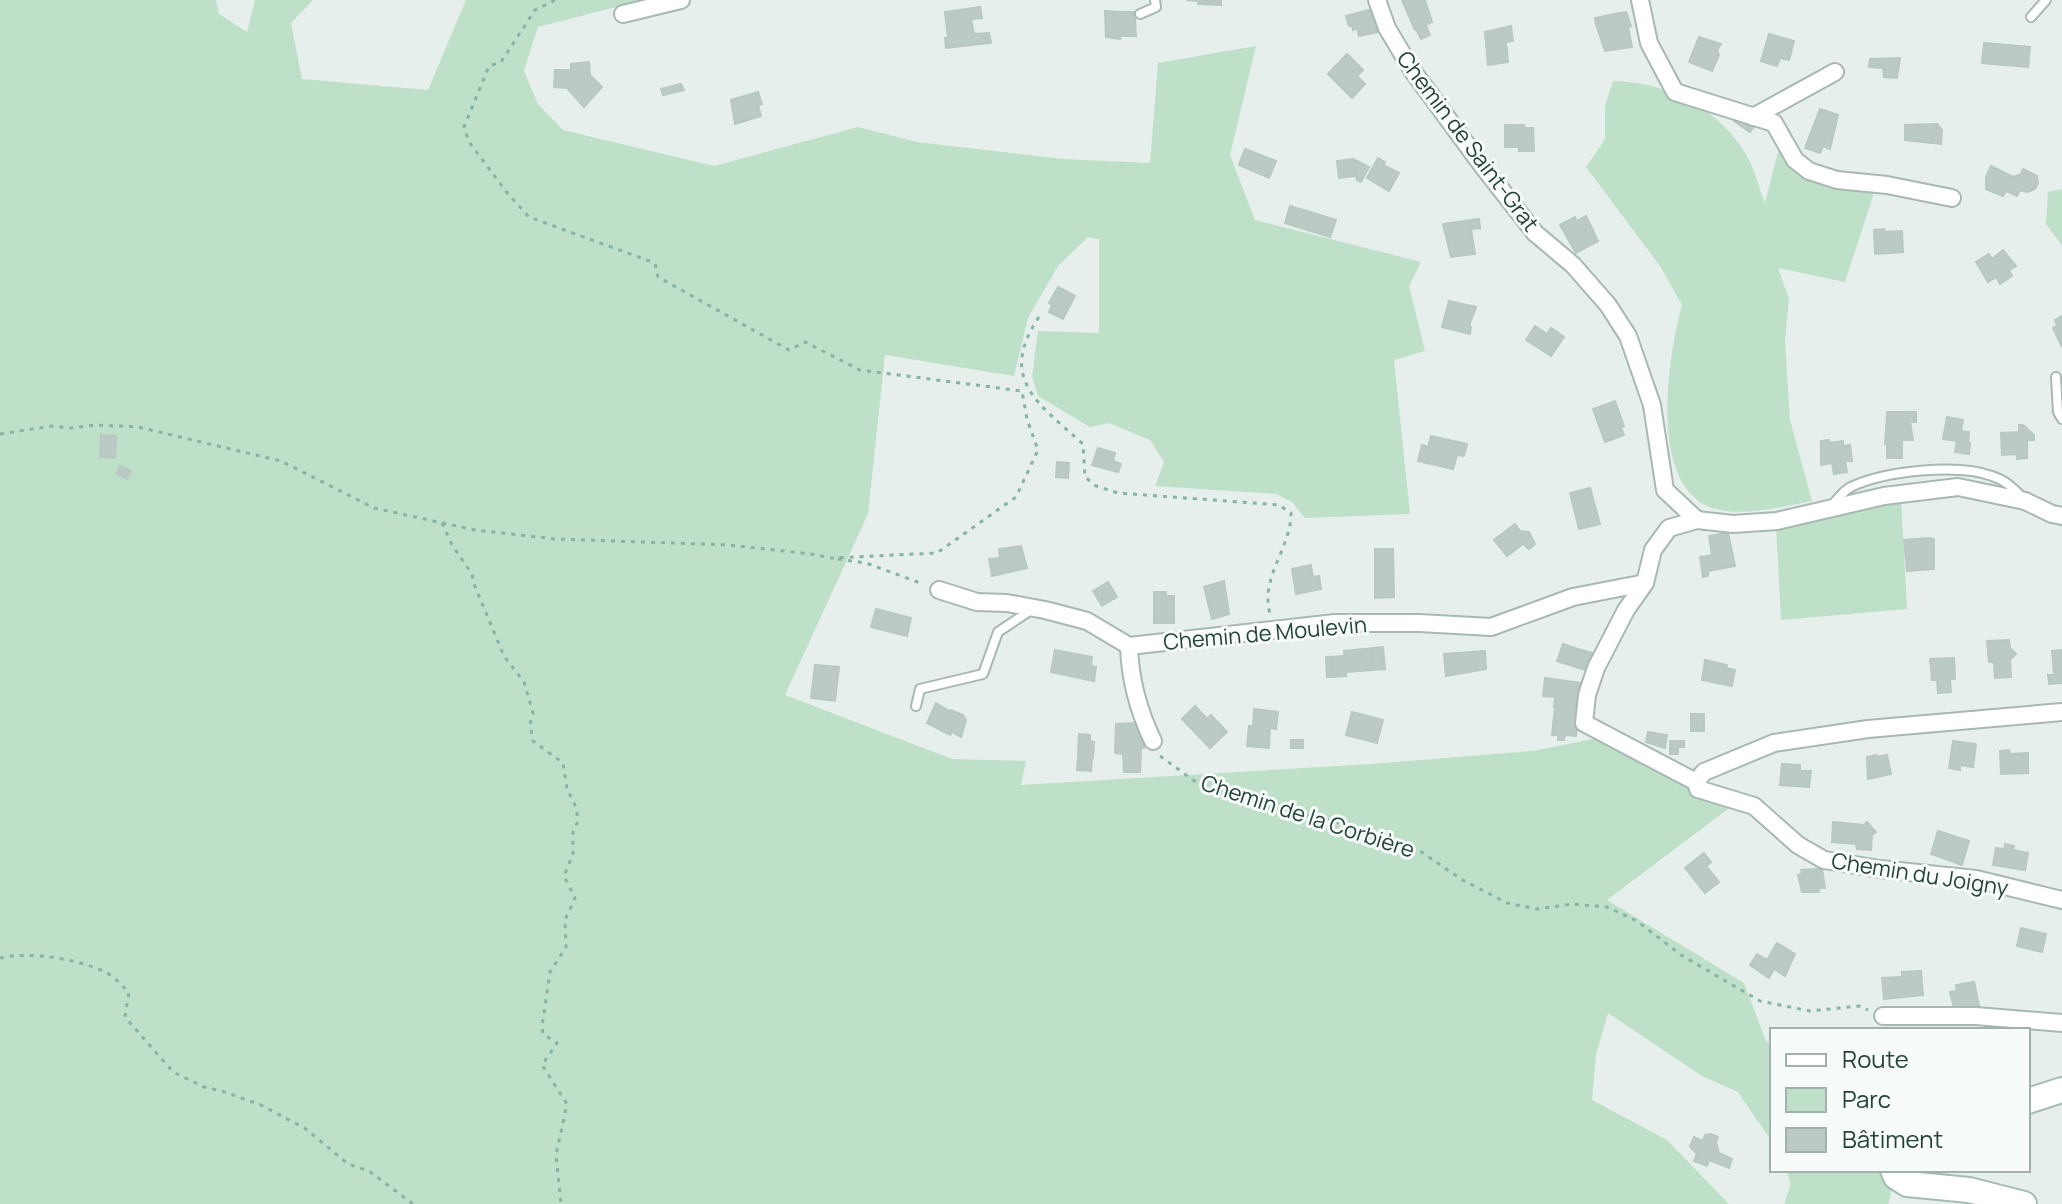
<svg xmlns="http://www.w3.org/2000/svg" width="2062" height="1204" font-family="Manrope,sans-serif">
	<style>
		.green { fill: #bfe0c8 }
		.building { fill: #bbcac4; stroke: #b8c9c2; stroke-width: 2 }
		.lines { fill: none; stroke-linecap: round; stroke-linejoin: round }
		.lane-casing { stroke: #a8b8b2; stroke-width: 12 }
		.street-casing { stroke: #a8b8b2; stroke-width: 20 }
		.secondary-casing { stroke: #a4bbb3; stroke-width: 28 }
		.path { stroke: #86b3a5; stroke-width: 3; stroke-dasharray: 4 6; stroke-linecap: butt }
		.lane { stroke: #fff; stroke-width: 8 }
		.street { stroke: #fff; stroke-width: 16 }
		.secondary { stroke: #fff; stroke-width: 24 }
		.labels { text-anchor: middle; stroke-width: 6; stroke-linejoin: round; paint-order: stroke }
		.street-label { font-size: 22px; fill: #24423a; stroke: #f7fbf9 }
	</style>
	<rect width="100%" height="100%" fill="#e6efeb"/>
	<g class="green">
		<path d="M0,0H216L219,14L247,32L255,0H313L291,23L302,79L428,90L466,0H643L538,27L524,71L538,104L563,130L714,166L858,127L917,142L1063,159L1150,163L1158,63L1256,46L1230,155L1255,220L1421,262L1409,286L1425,351L1394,360L1410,514L1305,518L1292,502L1276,494L1155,486L1164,462L1150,440L1109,423L1090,427L1038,396L1032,376L1038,331L1099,333V239L1088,237L1058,266L1028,318L1014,376L885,355L868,514L785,695L952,759L1026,761L1021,785L1371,764L1533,751L1598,738L1732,806L1607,900L1744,983L1766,1041L1772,1045V1142L1738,1092L1702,1076L1608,1013L1596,1055L1592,1100L1667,1140L1729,1204H0Z"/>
		<path d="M1613,81C1668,82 1719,108 1747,156C1755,170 1759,188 1765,203L1779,148L1791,166L1875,190L1845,282L1778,268L1789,299L1785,341L1790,420L1812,501C1783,506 1749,516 1720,510C1645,496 1668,356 1682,305L1660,266L1586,167L1605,139V106Z"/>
		<path d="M2062,189V246L2046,224L2048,192Z"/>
		<path d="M1901,499L1907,609L1781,620L1776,525Z"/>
		<path d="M1786,1170H1890L1891,1194L1888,1204H1784L1791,1184Z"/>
	</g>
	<g class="building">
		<path d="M1186,0H1221V5L1198,4V1Z"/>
		<path d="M1402,0H1425L1432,22L1415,30Z"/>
		<path d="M980,7L982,18L971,19L974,34L989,33L991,43L946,48L945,38H948L945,12Z"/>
		<path d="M1373,9L1378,32L1359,36L1357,28L1353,30L1352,25L1349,26L1346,16Z"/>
		<path d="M1105,11L1119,12V21L1135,20L1136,36H1120V39L1106,37Z"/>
		<path d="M1119,12H1134L1135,20L1119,21Z"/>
		<path d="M1626,12L1631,26L1628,27L1632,47L1605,51L1596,24L1621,17L1620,13Z"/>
		<path d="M1620,13L1621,17L1596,24L1595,18Z"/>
		<path d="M1426,25L1430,35L1421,39L1416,29Z"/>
		<path d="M1511,26L1513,41L1506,42L1508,62L1488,65L1485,32Z"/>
		<path d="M1769,34L1794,41L1789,60L1780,58L1777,66L1761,61Z"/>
		<path d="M1699,37L1721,44L1717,50L1719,55L1712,71L1689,62Z"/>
		<path d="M1984,43L2030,47L2028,67L1982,63Z"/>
		<path d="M1347,54L1363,70L1357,76L1365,84L1352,98L1328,74Z"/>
		<path d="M1900,58L1897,78L1884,77L1883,68L1869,67L1870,59Z"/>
		<path d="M589,62L590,75L602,87L584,107L567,88L554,87L555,70H571V64Z"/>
		<path d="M681,84L684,90L663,95L661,89Z"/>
		<path d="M758,92L762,104L758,105L761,116L735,124L731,100Z"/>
		<path d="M1820,109L1838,115L1830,149L1823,146L1820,153L1805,148Z"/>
		<path d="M1738,114L1755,125L1750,132L1734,121Z"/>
		<path d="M1937,124L1942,130L1941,144L1905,140V125Z"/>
		<path d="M1505,125H1524V128H1533L1534,151H1519V147H1505Z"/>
		<path d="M1245,149L1276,161L1269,178L1239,165Z"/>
		<path d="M1378,158L1385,162L1383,165L1399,173L1389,191L1367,178Z"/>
		<path d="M1353,159L1356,176L1339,178L1337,161Z"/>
		<path d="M1353,159L1369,167L1361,182L1357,180Z"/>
		<path d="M1991,166L2013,177L2021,174L2023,169L2037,176L2038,183L2035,189L2027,192L2020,190L2017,196L2006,191L2003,196L1986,189V177Z"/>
		<path d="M1290,206L1336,220L1330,237L1285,223Z"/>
		<path d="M1586,216L1598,241L1576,253L1560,225L1575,217L1577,221Z"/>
		<path d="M1479,219L1480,228L1471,229L1475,254L1451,257L1443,224Z"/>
		<path d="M1884,229V232L1902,231L1903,252L1875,254L1874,230Z"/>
		<path d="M2003,250L2016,266L2009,270L2012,276L2000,284L1996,277L1988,282L1976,262L1989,254L1992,259Z"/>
		<path d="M1058,287L1075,296L1063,319L1049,312L1052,305L1049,303Z"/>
		<path d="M1449,301L1476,307L1469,326L1471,327L1470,334L1442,327Z"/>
		<path d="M2062,316V347L2053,328L2057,326L2055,320Z"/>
		<path d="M1535,326L1547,334L1551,328L1564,337L1551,356L1526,340Z"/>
		<path d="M1615,401L1624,426L1622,427L1618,425L1610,403Z"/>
		<path d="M1610,403L1624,435L1605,442L1593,409Z"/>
		<path d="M1887,412H1916V422H1902V416H1887Z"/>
		<path d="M1887,416H1902V422L1910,421L1913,440H1902V458H1887V444H1885Z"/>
		<path d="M1947,417L1963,420L1961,431L1969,432L1968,443L1943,439Z"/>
		<path d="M2019,425H2023L2034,435V440H2027L2019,432Z"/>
		<path d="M2021,432L2027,438V458L2017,459V454L2002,455L2001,433Z"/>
		<path d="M101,435L116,436L115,458L100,457Z"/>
		<path d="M1431,436L1467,444L1464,456L1457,455L1453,469L1418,461L1422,445L1428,447Z"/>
		<path d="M1829,440L1830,443L1843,441V446L1850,445L1852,461H1845L1847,472L1834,474L1832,463L1821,465V441Z"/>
		<path d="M1957,441L1970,443L1969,454L1955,452Z"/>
		<path d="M1098,448L1115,453L1113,461L1121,464L1118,472L1092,465Z"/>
		<path d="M1057,462L1069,463L1068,478L1056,477Z"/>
		<path d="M120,466L131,471L127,479L117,474Z"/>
		<path d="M1590,488L1600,524L1579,529L1570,493Z"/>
		<path d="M1515,524L1520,531L1529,532L1535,544L1529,549L1523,544L1507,556L1494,540Z"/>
		<path d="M1728,533L1732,552L1712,555L1709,536Z"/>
		<path d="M1929,538L1934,539V569L1907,571L1904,540Z"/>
		<path d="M1021,546L1027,568L992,576L989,559L1000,558L999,549Z"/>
		<path d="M1375,549H1393L1394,597L1375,598Z"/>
		<path d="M1732,552L1735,566L1708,571V576L1703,577L1700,557Z"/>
		<path d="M1311,565L1313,577L1319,576L1321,589L1296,594L1292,569Z"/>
		<path d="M1224,581L1229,614L1212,619L1204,587Z"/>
		<path d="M1108,582L1117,597L1102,606L1093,591Z"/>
		<path d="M1154,592H1166V596H1174V623H1154Z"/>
		<path d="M876,609L911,618L907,636L871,627Z"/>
		<path d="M2009,640L2010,648L2016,654L2010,660L2011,677L1995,678L1994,662H1989L1987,641Z"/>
		<path d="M1563,644L1578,649L1573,666L1557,661Z"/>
		<path d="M1383,647L1385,669L1372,670L1373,648Z"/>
		<path d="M1373,648L1372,670L1346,672V676L1333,677L1331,657L1344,656V651Z"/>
		<path d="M1578,649L1592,653L1586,670L1573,666Z"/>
		<path d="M1055,650L1092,657L1091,666L1096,667L1094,681L1051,672Z"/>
		<path d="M2062,650V683L2049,684L2048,675H2054L2052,651Z"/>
		<path d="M1485,651L1486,669L1446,676L1444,654Z"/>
		<path d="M1326,657H1331L1333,677H1327Z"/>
		<path d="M1954,658L1955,679H1950L1951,692L1938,693L1937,680H1932L1930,659Z"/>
		<path d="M1705,660L1727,665L1726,668L1735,670L1732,686L1702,680Z"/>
		<path d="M815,665L839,667L835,701L811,698Z"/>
		<path d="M1545,678L1582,683L1578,709L1554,707L1555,697L1543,696Z"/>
		<path d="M936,703L949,711L951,710L963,715L966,720L961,737L952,732L950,735L927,723Z"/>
		<path d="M1195,706L1207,719L1211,715L1227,732L1210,748L1182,719Z"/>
		<path d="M1555,707L1578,709L1576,736L1565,735L1564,740H1558V735H1552Z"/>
		<path d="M1254,709L1278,712L1276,729L1270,728L1269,748L1247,746L1249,726H1253Z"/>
		<path d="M1352,712L1383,720L1377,743L1346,735Z"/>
		<rect x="1691" y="714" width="13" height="17"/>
		<path d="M1138,723V730H1141V740L1144,741V748H1141L1140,772H1124L1123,754L1115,753L1116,724Z"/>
		<path d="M1648,732L1667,735L1665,748L1646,742Z"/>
		<path d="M1079,734L1090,735V741L1094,742L1093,758L1078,757Z"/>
		<rect x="1291" y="740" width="12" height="8"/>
		<path d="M1670,741H1684V747H1678V754H1670Z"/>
		<path d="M1953,741L1976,744L1973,767L1960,765V770L1949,768Z"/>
		<path d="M2009,750L2010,754L2028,753V773L2001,774L2000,751Z"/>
		<path d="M1876,755V757L1887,755L1891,774L1868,779L1867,757Z"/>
		<path d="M1078,757L1092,758L1091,771L1077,770Z"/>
		<path d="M1782,764L1800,765V771H1811L1809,787L1780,785Z"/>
		<path d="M1833,822L1864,825L1867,822L1876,832L1872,835L1871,850L1857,849L1856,844L1832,842Z"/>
		<path d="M1938,831L1969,841L1962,865L1931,854Z"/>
		<path d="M2005,844L2014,846L2013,850L2028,853L2025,870L1993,865L1996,848L2004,849Z"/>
		<path d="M1704,853L1711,862L1706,866L1719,882L1705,893L1685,868Z"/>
		<path d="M1816,869L1819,892H1802L1798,875L1802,874L1801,870Z"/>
		<path d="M1816,869H1822L1825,888H1819Z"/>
		<path d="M2021,928L2046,934L2042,952L2017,946Z"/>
		<path d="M1777,943L1795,954L1785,976L1774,969L1769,978L1750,965L1757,954L1767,960Z"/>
		<path d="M1921,971L1923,995L1884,999L1882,978L1902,977V972Z"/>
		<path d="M1974,982L1980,1010L1955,1012L1950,992L1957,991L1956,985Z"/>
		<path d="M1711,1134L1718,1137L1716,1142L1719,1153L1732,1159L1729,1168L1709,1160L1707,1166L1694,1161L1697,1154L1690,1146L1694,1137L1703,1141L1705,1135Z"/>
	</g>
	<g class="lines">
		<defs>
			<g id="lane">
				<path d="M1140,14L1156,7L1155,0"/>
				<path d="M2031,17L2046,0"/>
				<path d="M2056,377L2058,412L2062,419"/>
				<path d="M1833,504C1839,498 1844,490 1851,487C1884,471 1958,463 1992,476C2005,480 2013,488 2022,497"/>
				<path d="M916,706L920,689L983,674L998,632L1031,610"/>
			</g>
			<g id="street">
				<path d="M1377,0L1387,28L1412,70L1481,164L1535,233L1573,265L1608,305L1628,336L1652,405L1665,490L1697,520"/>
				<path d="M1640,0L1649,43L1675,92L1774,123L1795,160L1809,171L1837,180L1887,185L1952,198"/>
				<path d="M623,14L681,0"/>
				<path d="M1753,117L1835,72"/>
				<path d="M2062,516L2052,514L2025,501L1958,487L1884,496L1777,521L1733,524L1697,520L1669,528L1653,550L1645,583L1626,610L1596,668L1587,695L1584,723L1696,782L1698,789L1754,806L1798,845L1824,860L1880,869L1976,879L2062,900"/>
				<path d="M939,590L977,602L1007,603L1045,610L1087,621L1129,646L1335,623H1419L1491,627L1573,597L1645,583"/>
				<path d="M1129,646C1130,681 1138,710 1153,741"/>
				<path d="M1696,782L1704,772L1774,743L1868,729L2062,712"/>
				<path d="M1883,1016H1976L2062,1023"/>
			</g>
			<g id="secondary">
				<path d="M2028,1101L2062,1090"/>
				<path d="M1893,1170L1896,1177L1907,1184L1969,1190L2024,1204"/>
			</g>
		</defs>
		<use href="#lane" class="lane-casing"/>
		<use href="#street" class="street-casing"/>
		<use href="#secondary" class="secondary-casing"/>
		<g class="path">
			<path d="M555,0L535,10L501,62L489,66L464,127L469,142L508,194L529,217L655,263L658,277L789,350L805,342L860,370L1022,391L1027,419L1038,450L1016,497L937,553L831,558"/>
			<path d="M1039,317C997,379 1039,404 1083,444L1085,477L1096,486L1118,493L1279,505L1291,513C1291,549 1260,576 1270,614"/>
			<path d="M0,434L52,426L71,428L96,425L138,427L281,461L374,508L475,530L556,539L729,545L811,554L831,558"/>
			<path d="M442,523L452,545L472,574L474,584L504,656L524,682L533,713L530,724L533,741L563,763L567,789L576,807L578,821L573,832V854L564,876L575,898L565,920L566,947L550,972L542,1027L543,1034L557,1043L542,1065L567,1104L556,1155L561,1204"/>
			<path d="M838,559L866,563L923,584"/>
			<path d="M1160,756L1200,785L1263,806L1334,821L1417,849L1461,879L1507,903L1537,909L1573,904L1607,907L1637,921L1681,955L1760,1001L1810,1011L1859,1006L1868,1010"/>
			<path d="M0,958C28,951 79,959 105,972C114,976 122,986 129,992L125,1017L173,1072L204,1087L222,1091L261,1105L306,1129L348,1164L369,1171L413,1204"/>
		</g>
		<use href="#lane" class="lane"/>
		<use href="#street" class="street"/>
		<use href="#secondary" class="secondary"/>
	</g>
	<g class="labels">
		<g class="street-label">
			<text transform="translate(1468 141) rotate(53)" y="8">Chemin de Saint-Grat</text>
			<text transform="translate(1265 633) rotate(-5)" y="8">Chemin de Moulevin</text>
			<text transform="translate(1308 816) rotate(18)" y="8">Chemin de la Corbière</text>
			<text transform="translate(1920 874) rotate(9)" y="8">Chemin du Joigny</text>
		</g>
	</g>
	<rect x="1770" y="1028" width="260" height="144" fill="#f7fbf9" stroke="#a3b1ad" stroke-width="2"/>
	<rect x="1786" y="1054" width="40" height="12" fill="#ffffff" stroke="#a3b1ad" stroke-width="2"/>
	<text x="1842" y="1068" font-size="24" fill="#24423a">Route</text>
	<rect x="1786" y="1088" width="40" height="24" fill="#bfe0c8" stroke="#a3b1ad" stroke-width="2"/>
	<text x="1842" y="1108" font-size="24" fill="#24423a">Parc</text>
	<rect x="1786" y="1128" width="40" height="24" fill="#bbcac4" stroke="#a3b1ad" stroke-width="2"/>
	<text x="1842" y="1148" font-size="24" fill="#24423a">Bâtiment</text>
</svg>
